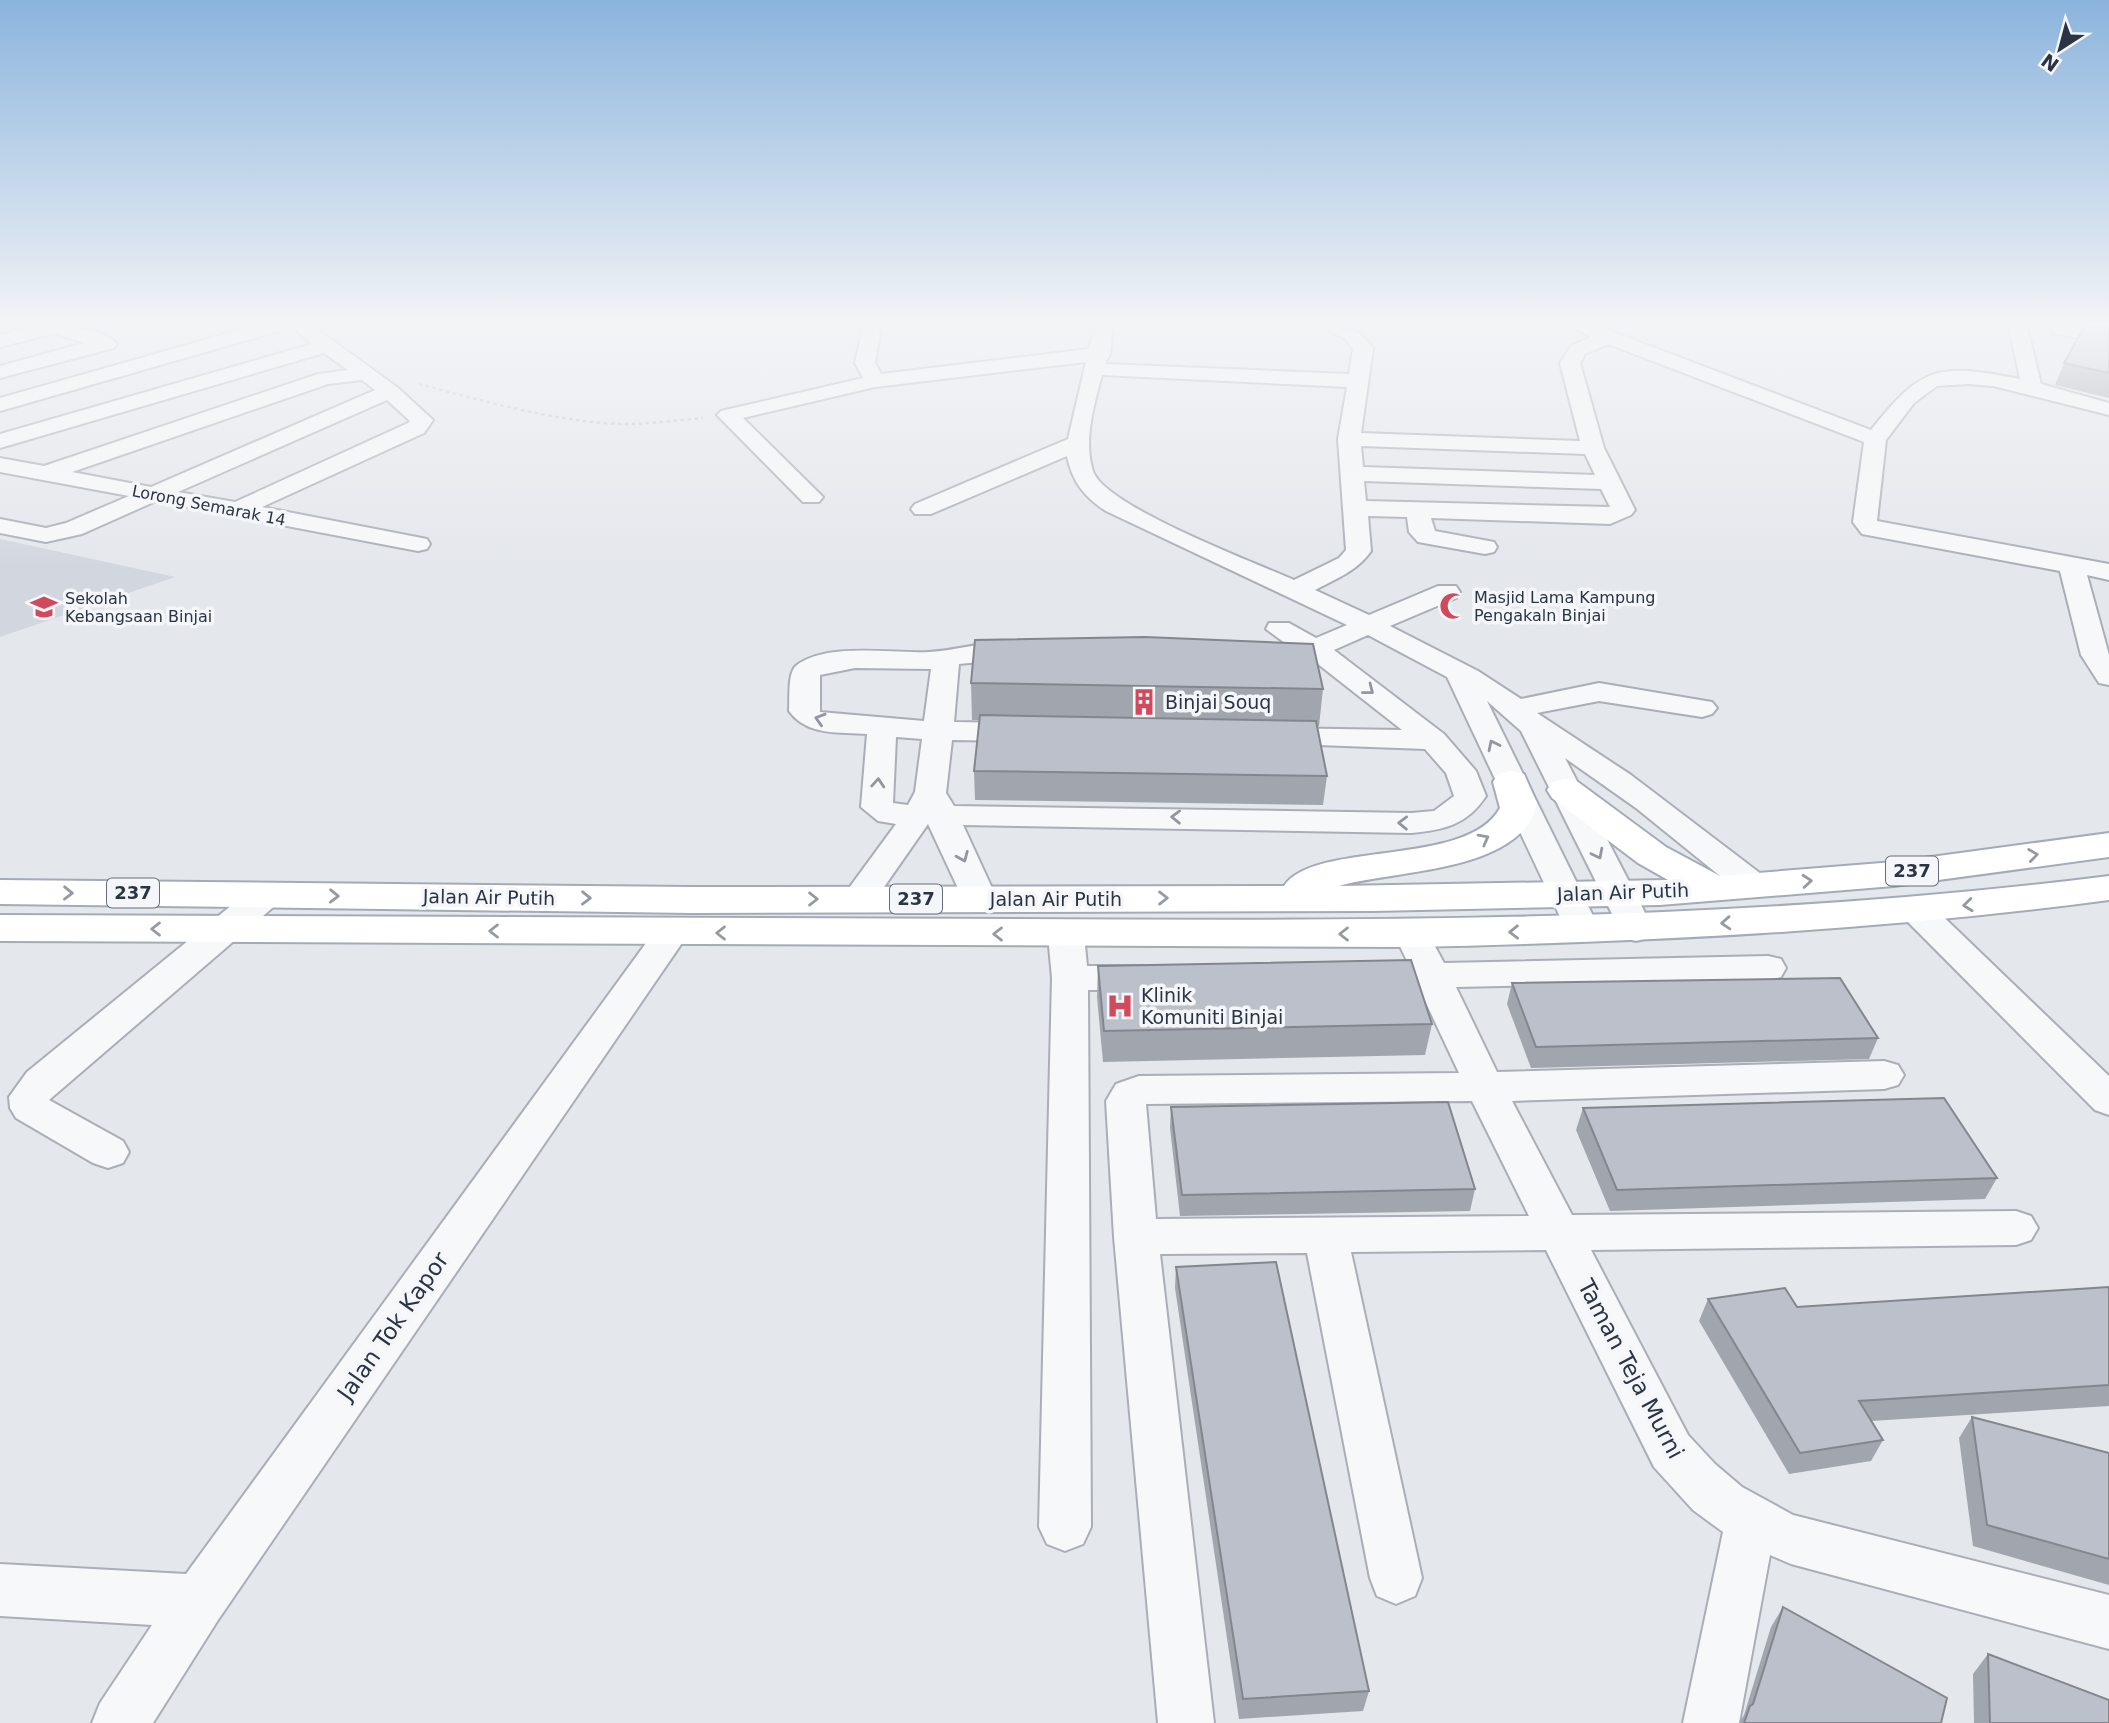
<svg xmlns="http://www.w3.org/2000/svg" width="2109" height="1723" font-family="'DejaVu Sans',sans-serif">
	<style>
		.built { fill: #d2d6de }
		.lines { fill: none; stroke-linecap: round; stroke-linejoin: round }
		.minor-casing { stroke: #a9aeb7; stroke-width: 4 }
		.major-casing { stroke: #a3abb8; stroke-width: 4 }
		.path { stroke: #c2c5cb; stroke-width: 2.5; stroke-dasharray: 3.5 3.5; stroke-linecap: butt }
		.minor { fill: #f7f8fa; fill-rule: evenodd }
		.major { fill: #fff; fill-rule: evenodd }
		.wall { fill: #a1a5ae }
		.building { fill: #bbc0ca; stroke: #83868d; stroke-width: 2 }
		.oneway { stroke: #9196a0 }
		.oneway2 { stroke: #959aa2 }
		.labels { text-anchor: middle; stroke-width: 7; stroke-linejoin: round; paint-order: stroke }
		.far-street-label { font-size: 16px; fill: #2b3445; stroke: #f4f6f9 }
		.far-poi-label { font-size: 16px; fill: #2b3445; stroke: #f4f6f9; text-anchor: start }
		.shield { fill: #f4f6f9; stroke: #676e7b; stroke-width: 2 }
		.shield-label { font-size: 18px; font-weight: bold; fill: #2b3445 }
		.poi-label { font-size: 19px; fill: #2b3445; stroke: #f4f6f9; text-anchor: start }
		.street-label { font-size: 19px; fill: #2b3445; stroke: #f4f6f9 }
		.near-street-label { font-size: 23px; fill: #2b3445; stroke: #f4f6f9 }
	</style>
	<rect width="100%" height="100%" fill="#e4e7ec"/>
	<path class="built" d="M0,539L175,577L0,637Z"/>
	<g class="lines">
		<defs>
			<g id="minor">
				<path d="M31,327C54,327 101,325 117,344L114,348L0,378V366L84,343L55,333L0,347V335Z"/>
				<path d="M250,327H281L279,331L0,411V398Z"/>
				<path d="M292,327H314L397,387L433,420L424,433L262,507L427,539L430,544L427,549L418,551L156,501L82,534L46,542L0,533V519L46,528L66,523L129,496L0,472V458L44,466L318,374L348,370L324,353L0,448V434L312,344ZM362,380L375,390L151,487L72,472L328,384ZM387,400L410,421L408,423L235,502L178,492Z"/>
				<path d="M859,327H878L880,332L875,363L881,374L1089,349L1095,327H1113L1110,354L1105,364L1349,374L1353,349L1345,339L1323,327C1347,327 1358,328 1373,348L1361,433L1580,441L1560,363L1571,346L1591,337L1573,327H1600L1871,430C1922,365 1939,363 2020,379L2009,327H2027L2041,384L2109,403V415L1993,386L1969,384L1937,386L1914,403L1886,440L1877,521L2109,564V580L2087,575L2109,655V685L2099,683L2081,655L2060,571L1862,534L1853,522L1864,442L1608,344L1585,354L1580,363L1604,448L1635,510L1631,515L1610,524L1431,518L1435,531L1494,542L1497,547L1494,552L1485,554L1418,542L1409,532L1407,517L1368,516L1371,551C1357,571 1336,579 1315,590L1369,615L1438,586H1456L1460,592L1456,598L1390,626L1478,671L1521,699L1599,683L1712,702L1717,708L1712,714L1702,717L1599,701L1537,713L1631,775L1765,877L1770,885L1765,893L1753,896L1741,893L1636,808L1565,758L1654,930L1648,938L1636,941L1624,938L1521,731L1487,701L1600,930L1594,938L1582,941L1570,938L1447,677L1368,635L1334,650L1444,734L1476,771L1486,796C1467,825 1444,830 1411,833L963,825L997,899L992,907L980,910L968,907L963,899L928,824L870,907L858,910L846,907L841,899L896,824L878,821L861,807L867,734C839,732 807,736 789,711C790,699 787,672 797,665C828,642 893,654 929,652C963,650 995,637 1030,645L1034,651L1030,657L959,664L954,722L1021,723L1032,726L1036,732L1032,738L1021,741L952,740L946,793L954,806L1411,813L1434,811L1454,796L1446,773L1425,749L1264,743L1260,737L1264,731L1275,728L1402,730L1309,657L1269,661L1259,659L1255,653L1259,647L1285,643L1266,629L1269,623H1289L1316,638L1347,625L1106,511C1084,497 1072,481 1067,456L931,514H915L911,509L915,504L1068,439L1086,362L875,387L743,418L823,497L819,502H803L717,415L721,411L863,378L855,363L862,332ZM1102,375L1347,387L1338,439L1346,550L1339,558L1294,580C1256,563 1104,506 1093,471C1083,441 1094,405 1102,375ZM1361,446L1585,454L1595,475L1363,467ZM1364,481L1601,489L1610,507L1366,501ZM855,668L931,669L924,721L820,712V675ZM896,737L922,739L915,792L908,805L893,803Z"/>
				<path d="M2052,327H2082L2109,332V344L2053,333Z"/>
				<path d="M266,884L278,887L283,895L278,903L49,1100L123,1141L129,1152L123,1163L108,1168L93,1163L16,1118L10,1108L9,1097L27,1072L254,887Z"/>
				<path d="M1917,900L1929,903L2109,1076V1115L2095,1110L1905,919L1900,911L1905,903Z"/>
				<path d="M672,921L684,924L690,932L684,940L218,1620L153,1723H92L100,1703L152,1625L0,1616V1564L186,1574L660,924Z"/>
				<path d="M1066,923L1078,927L1084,935L1087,966H1142L1155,969L1160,978L1155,987L1142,990H1088L1091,1527L1083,1544L1065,1551L1047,1544L1039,1527L1052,978L1048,935L1054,927Z"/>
				<path d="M1412,923L1424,926L1444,963L1768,956L1781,959L1786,968L1781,977L1768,980L1456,987L1497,1072L1884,1061L1898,1065L1904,1075L1898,1085L1884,1089L1512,1101L1572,1215L2016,1211L2031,1216L2038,1228L2031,1240L2016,1245L1591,1250L1688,1435L1715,1464L1742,1487L1793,1515L2109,1595V1649L1791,1564L1770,1555L1739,1723H1683L1723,1532L1693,1510L1654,1467L1546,1250L1351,1252L1422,1578L1415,1596L1396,1604L1377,1596L1370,1578L1307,1253L1160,1254L1214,1723H1158L1114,1237L1106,1101L1116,1084L1139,1076L1459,1073L1419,988L1400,985L1395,976L1400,967L1409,965L1394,934L1400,926ZM1472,1101L1529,1216L1156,1219L1146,1104Z"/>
			</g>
			<g id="major">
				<path d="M1511,771L1524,774L1537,804C1521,873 1393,870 1339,886L1668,880L1638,863L1552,798L1547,790L1552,782L1565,779L1578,782L1666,847L1720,876L1894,862L2109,833V857L1894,886L1660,905L1373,911L692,913L0,904V880L692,887L1284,886C1314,840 1468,868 1500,808L1493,782L1498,774Z"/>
				<path d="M2109,876V900C1877,931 1645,942 1412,947L0,941V915C339,916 679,918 1018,919C1383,921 1746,922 2109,876Z"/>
			</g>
		</defs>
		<use href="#minor" class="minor-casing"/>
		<use href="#major" class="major-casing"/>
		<path class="path" d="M419,384C483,401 567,425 633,424C656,423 680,420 703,418"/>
		<use href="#minor" class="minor"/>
		<use href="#major" class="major"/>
	</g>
	<g class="wall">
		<path d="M2109,327V398L2055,385L2064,363Z"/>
		<path d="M971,683L1323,689L1319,726H1317L1327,776L1323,805L975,800L974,771L979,720H972Z"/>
		<path d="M1098,966L1432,1024L1425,1055L1103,1062L1097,997Z"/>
		<path d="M1512,983L1878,1038L1869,1059L1531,1068L1507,1004Z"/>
		<path d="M1171,1107L1475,1189L1470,1211L1180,1216L1170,1128Z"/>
		<path d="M1583,1108L1997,1178L1985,1199L1610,1211L1576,1130Z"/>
		<path d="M1176,1267L1369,1691L1363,1711L1239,1719L1175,1288Z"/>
		<path d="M2109,1287V1406L1871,1421L1883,1440L1871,1461L1789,1474L1699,1321L1708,1299L1797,1307Z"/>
		<path d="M1972,1417L2109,1453V1585L1973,1546L1959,1438Z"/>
		<path d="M1783,1607L1941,1723H1739L1744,1715L1771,1627Z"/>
		<path d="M1988,1654L2109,1723H1974L1973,1674Z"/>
	</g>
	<g class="building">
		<path d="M2084,327H2109V373L2064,363Z"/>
		<path d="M1145,637L1313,644L1323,689L971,683L975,640Z"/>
		<path d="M980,715L1316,721L1327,776L974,771Z"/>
		<path d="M1411,960L1432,1024L1104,1031L1098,966Z"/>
		<path d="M1840,978L1878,1038L1536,1047L1512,983Z"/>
		<path d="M1944,1098L1997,1178L1617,1190L1583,1108Z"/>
		<path d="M1448,1102L1475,1189L1182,1195L1171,1107Z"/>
		<path d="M1276,1262L1369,1691L1243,1699L1176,1267Z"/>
		<path d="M2109,1287V1385L1859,1401L1883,1440L1800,1453L1708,1299L1785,1288L1797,1307Z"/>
		<path d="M1972,1417L2109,1453V1559L1987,1525Z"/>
		<path d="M1783,1607L1947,1698L1941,1723H1744L1750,1706L1753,1704Z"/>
		<path d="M1988,1654L2109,1700V1723H1990Z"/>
	</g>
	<defs><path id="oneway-chevron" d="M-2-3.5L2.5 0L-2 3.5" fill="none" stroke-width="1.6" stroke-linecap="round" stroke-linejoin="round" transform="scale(1.75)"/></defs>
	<g class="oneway">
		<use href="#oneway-chevron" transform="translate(1369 690) rotate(38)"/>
		<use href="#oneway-chevron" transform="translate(820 719) rotate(-163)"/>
		<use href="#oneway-chevron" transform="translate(1493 745) rotate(-116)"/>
		<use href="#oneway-chevron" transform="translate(878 783) rotate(-86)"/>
		<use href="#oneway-chevron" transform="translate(1176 817) rotate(-179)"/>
		<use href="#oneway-chevron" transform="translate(1403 823) rotate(-179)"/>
		<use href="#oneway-chevron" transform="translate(1598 854) rotate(63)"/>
		<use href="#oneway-chevron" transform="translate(963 857) rotate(67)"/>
	</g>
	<g class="oneway2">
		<use href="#oneway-chevron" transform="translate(1484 839) rotate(-28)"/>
		<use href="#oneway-chevron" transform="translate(2033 855) rotate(-8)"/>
		<use href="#oneway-chevron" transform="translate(1807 881) rotate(-5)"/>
		<use href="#oneway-chevron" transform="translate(68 893) rotate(1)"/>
		<use href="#oneway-chevron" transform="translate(334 896) rotate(1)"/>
		<use href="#oneway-chevron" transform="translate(586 898) rotate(1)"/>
		<use href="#oneway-chevron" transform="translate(1163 898)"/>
		<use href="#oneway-chevron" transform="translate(813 899)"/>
		<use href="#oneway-chevron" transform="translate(1968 905) rotate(174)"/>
		<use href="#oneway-chevron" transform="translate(1726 923) rotate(176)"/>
		<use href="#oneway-chevron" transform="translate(156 929) rotate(-180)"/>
		<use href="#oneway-chevron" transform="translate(494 931) rotate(-180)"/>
		<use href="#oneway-chevron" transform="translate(1514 932) rotate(179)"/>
		<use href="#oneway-chevron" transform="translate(721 933) rotate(-180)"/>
		<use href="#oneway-chevron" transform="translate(998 934) rotate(-180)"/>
		<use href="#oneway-chevron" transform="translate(1344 934) rotate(180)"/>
	</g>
	<linearGradient id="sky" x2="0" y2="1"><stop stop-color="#8bb4dd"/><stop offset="0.57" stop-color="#f3f4f6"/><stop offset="1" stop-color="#f3f4f6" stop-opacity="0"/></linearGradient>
	<rect width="2109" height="569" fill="url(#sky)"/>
	<defs>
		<symbol id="mosque-bare" viewBox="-9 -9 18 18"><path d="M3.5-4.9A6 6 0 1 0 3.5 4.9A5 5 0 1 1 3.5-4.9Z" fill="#d1495b" stroke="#f4f6f9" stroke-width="2.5" paint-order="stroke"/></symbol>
		<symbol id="school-bare" viewBox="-9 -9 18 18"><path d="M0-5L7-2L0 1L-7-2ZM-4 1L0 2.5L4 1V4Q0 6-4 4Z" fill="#d1495b" stroke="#f4f6f9" stroke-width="2.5" paint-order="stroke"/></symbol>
		<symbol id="building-bare" viewBox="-9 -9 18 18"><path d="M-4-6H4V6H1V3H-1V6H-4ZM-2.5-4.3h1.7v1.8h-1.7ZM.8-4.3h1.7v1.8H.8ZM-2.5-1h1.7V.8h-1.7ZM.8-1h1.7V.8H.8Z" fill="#d1495b" stroke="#f4f6f9" stroke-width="2.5" paint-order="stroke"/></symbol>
		<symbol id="hospital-bare" viewBox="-9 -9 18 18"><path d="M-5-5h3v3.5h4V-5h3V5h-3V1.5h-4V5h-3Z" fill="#d1495b" stroke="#f4f6f9" stroke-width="2.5" paint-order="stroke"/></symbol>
	</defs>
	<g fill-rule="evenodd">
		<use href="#mosque-bare" x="1434" y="587" width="38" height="38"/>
		<use href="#school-bare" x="25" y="588" width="38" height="38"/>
		<use href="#building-bare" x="1125" y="683" width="38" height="38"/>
		<use href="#hospital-bare" x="1101" y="987" width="38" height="38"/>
	</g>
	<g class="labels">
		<g class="far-street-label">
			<text transform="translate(209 505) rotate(11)" y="6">Lorong Semarak 14</text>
		</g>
		<g class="far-poi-label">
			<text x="1474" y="603">Masjid Lama Kampung<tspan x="1474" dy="18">Pengakaln Binjai</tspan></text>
			<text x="65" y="604">Sekolah<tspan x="65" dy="18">Kebangsaan Binjai</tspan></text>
		</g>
		<g class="shield">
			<rect x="1886" y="856.5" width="52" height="29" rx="5"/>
			<rect x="107" y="878.5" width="52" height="29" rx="5"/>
			<rect x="890" y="884.5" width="52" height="29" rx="5"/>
		</g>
		<g class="shield-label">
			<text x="1912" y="877">237</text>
			<text x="133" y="899">237</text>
			<text x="916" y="905">237</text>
		</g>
		<g class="poi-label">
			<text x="1165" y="709">Binjai Souq</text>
			<text x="1141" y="1002">Klinik<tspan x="1141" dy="22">Komuniti Binjai</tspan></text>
		</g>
		<g class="street-label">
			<text transform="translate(1623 892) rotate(-2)" y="7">Jalan Air Putih</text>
			<text transform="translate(489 897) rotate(1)" y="7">Jalan Air Putih</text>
			<text x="1056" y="906">Jalan Air Putih</text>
		</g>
		<g class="near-street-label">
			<text transform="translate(393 1326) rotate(-55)" y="8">Jalan Tok Kapor</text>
			<text transform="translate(1631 1369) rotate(62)" y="8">Taman Teja Murni</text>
		</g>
	</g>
	<g transform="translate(2060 49) rotate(216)" stroke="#f4f6f9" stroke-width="5" paint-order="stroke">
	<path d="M0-5L12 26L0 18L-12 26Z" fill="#2b3445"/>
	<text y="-10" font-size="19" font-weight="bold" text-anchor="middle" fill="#2b3445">N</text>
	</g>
</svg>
